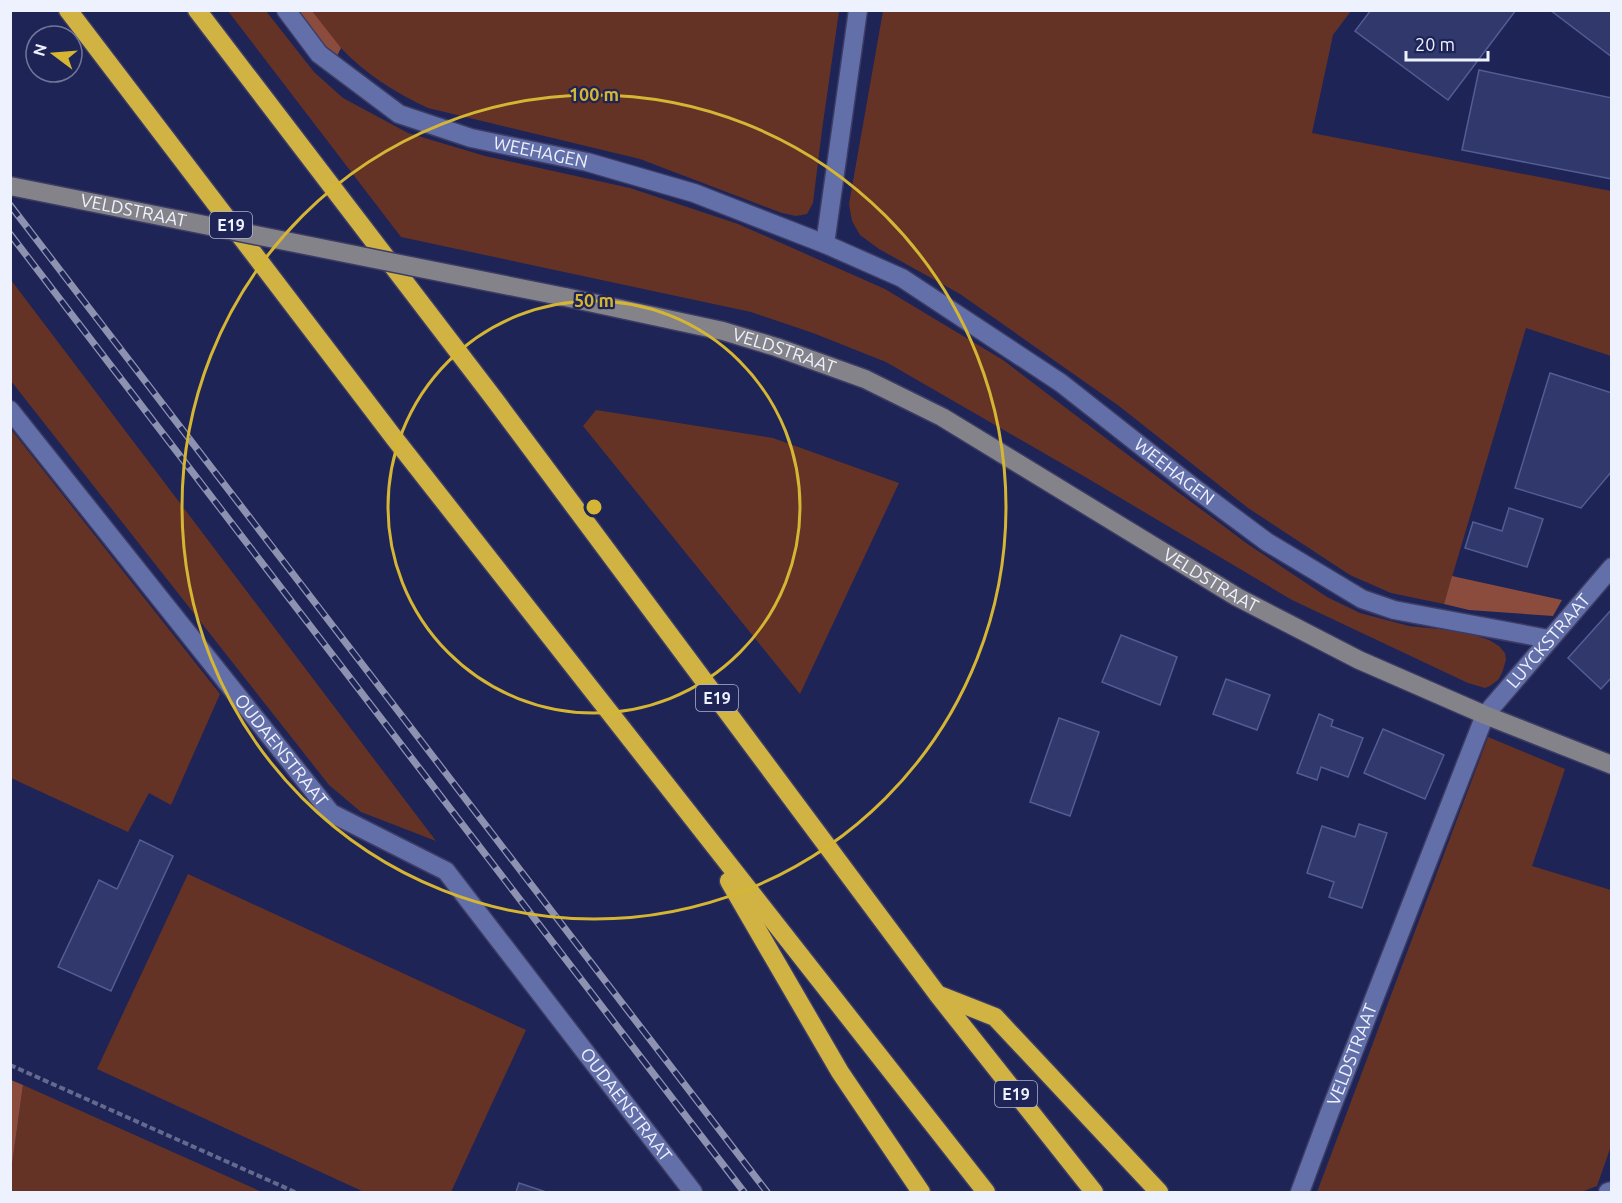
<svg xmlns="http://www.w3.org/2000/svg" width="1622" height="1203" font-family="Ubuntu,sans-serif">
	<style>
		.green { fill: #653226 }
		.forest { fill: #8c4c3d }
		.building { fill: #30386c; stroke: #525d94; stroke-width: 1.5 }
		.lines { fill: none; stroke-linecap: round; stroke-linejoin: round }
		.street-casing { stroke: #3c3c64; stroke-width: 21 }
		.secondary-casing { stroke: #3c3c64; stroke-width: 21 }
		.highway-casing { stroke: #3c3c64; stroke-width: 21 }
		.path { stroke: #64698e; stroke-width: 4; stroke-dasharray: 6 3; stroke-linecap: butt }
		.street { stroke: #636fa8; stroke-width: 18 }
		.secondary { stroke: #84838a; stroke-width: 18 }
		.highway { stroke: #d0b343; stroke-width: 18 }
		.rail-casing { stroke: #8d92b0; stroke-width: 7 }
		.rail { stroke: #1e2456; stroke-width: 4.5; stroke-dasharray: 14; stroke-linecap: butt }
		.secondary-bridge-casing { stroke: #3c3c64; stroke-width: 21; stroke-linecap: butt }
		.secondary-bridge { stroke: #84838a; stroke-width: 18 }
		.ring { fill: none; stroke: #d5b534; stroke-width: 3 }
		.labels { text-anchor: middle; stroke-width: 4.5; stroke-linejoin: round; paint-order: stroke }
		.shield { fill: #1e2456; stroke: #b0b4cc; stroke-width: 1.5 }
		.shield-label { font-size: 16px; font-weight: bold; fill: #eef1fe }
		.street-label { font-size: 18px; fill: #eef1fe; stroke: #1e2456 }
		.centre { fill: #d5b534; stroke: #1e2456; stroke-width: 3 }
		.ring-label { font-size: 18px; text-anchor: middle; font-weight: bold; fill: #d5b534; stroke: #1e2456; stroke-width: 4.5; stroke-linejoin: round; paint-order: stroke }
	</style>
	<rect width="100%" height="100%" fill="#1e2456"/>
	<g class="green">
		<path d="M228,11H266L314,72L343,98L408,133L485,156L630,188L738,224L885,289L1003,360L1124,452L1249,545L1327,597L1360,613L1409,626L1448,630L1474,635L1489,640L1499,646L1505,653L1506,660L1502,673L1498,680L1490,686L1485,688L1468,683L1292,600L1087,478L886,362L813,333L751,312L401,237Z"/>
		<path d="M312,11H839L822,130L813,203L807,214L796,216L782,213L640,159L428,108C396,93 365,74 340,47C330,36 321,23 312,11Z"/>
		<path d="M883,11H1351L1333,35L1312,133L1611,191V356L1526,328L1444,604L1391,593L1350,575L1248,508L1119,406L960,294L879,249L860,235L852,221L849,204Z"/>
		<path d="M10,280H11L436,841L361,812L329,785L11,381Z"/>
		<path d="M596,410L773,438L899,483L800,694L583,426Z"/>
		<path d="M10,428L220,694L171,805L149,793L128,832L11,778Z"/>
		<path d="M1488,737L1565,769L1532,866L1611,890V1146L1597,1186L1581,1192H1317Z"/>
		<path d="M188,874L526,1030L451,1192H364L97,1069Z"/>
		<path d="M23,1085L262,1192H11V1172Z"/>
	</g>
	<g class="forest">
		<path d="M295,11H312L341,48L336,58Z"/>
		<path d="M1452,576L1562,600L1553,616L1469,610L1444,604Z"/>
		<path d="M11,1080L23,1085L11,1172Z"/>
	</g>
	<g class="building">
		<path d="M1371,10H1516L1448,100L1355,31Z"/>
		<path d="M1550,10H1612V57Z"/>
		<path d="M1479,70L1612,98V179L1462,150Z"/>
		<path d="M1550,373L1612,393V471L1581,508L1515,488Z"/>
		<path d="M1509,508L1543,519L1527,567L1465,548L1473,522L1502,531Z"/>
		<path d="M1612,609V677L1601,689L1568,658Z"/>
		<path d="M1121,635L1177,657L1160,705L1102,682Z"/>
		<path d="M1226,679L1270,695L1257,730L1213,714Z"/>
		<path d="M1319,714L1333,720L1331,726L1363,738L1348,777L1321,767L1317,780L1297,773Z"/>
		<path d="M1059,718L1099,732L1070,816L1030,802Z"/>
		<path d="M1383,729L1444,755L1425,799L1364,773Z"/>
		<path d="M1359,824L1387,833L1362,908L1329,897L1334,882L1307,873L1322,826L1355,837Z"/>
		<path d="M140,840L173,856L111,991L58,967L99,880L117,889Z"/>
		<path d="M519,1183L546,1192H516Z"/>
	</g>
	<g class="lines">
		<defs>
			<g id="street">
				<path id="s1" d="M286,10L319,54L399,114L471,138L587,162L694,193L825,244L902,278L1061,383L1197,490L1267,542L1362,599L1394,610L1549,639"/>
				<path d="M825,244L858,10"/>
				<path id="s2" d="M10,410L331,813L446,871L693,1192"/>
				<path id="s3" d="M1300,1192L1329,1114L1485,715L1612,567"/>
				<path d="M1608,1192L1612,1191"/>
			</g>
			<g id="secondary">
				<path id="s4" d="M565,297L723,331L776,347L865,379L942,417L1237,597L1359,660L1485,715L1612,765"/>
			</g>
			<g id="highway">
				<path d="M68,10L395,439L986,1192"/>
				<path d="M197,10L495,400L938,995L1094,1192"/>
				<path d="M729,881L840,1072L921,1192"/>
				<path d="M939,995L995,1017L1159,1192"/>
			</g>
		</defs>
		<use href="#street" class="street-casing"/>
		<use href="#secondary" class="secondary-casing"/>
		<use href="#highway" class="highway-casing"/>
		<path class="path" d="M10,1065L295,1192"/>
		<use href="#street" class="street"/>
		<use href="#secondary" class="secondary"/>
		<use href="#highway" class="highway"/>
		<defs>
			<g id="rail">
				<path d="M10,205L767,1192"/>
				<path d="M10,234L744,1192"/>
			</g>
		</defs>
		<use href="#rail" class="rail-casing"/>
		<use href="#rail" class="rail"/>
		<defs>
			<g id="secondary-bridge">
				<path id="s5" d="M10,186L565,297"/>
			</g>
		</defs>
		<use href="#secondary-bridge" class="secondary-bridge-casing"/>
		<use href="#secondary-bridge" class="secondary-bridge"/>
	</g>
	<g class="ring">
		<circle cx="594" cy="507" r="206"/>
		<circle cx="594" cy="507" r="412"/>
	</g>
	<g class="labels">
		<g class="shield">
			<rect x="210" y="212" width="42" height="26" rx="4.5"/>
			<rect x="696" y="685" width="42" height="26" rx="4.5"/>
			<rect x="995" y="1081" width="42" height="26" rx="4.5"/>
		</g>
		<g class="shield-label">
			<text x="231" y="231">E19</text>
			<text x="717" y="704">E19</text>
			<text x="1016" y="1100">E19</text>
		</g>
		<g class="street-label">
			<text dy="6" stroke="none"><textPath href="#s1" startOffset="302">WEEHAGEN</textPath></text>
			<text dy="6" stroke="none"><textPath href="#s5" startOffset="126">VELDSTRAAT</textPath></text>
			<text dy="6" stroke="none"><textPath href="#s4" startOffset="226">VELDSTRAAT</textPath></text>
			<text dy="6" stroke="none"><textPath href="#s1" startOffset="1020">WEEHAGEN</textPath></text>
			<text dy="6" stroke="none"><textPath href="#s4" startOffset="712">VELDSTRAAT</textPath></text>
			<text dy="6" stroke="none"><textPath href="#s3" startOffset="609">LUYCKSTRAAT</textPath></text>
			<text dy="6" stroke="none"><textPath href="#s2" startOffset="435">OUDAENSTRAAT</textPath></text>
			<text dy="6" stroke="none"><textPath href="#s3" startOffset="147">VELDSTRAAT</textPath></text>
			<text dy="6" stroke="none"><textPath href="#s2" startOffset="939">OUDAENSTRAAT</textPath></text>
		</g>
	</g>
	<circle cx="594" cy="507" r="9" class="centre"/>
	<g class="ring-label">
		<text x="594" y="101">100 m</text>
		<text x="594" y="307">50 m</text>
	</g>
	<rect width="1622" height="1203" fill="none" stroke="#eef1fe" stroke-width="24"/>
	<g transform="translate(54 54) rotate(286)"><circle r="28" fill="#1e2456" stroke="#717699" stroke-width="1.5"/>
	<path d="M0-4.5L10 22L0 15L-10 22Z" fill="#d5b534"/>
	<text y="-9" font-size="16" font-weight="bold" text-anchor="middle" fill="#eef1fe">N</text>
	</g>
	<path d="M1406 51v9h82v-9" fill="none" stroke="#eef1fe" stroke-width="3"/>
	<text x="1415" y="51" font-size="18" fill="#eef1fe" stroke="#1e2456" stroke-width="4.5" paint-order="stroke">20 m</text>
</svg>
